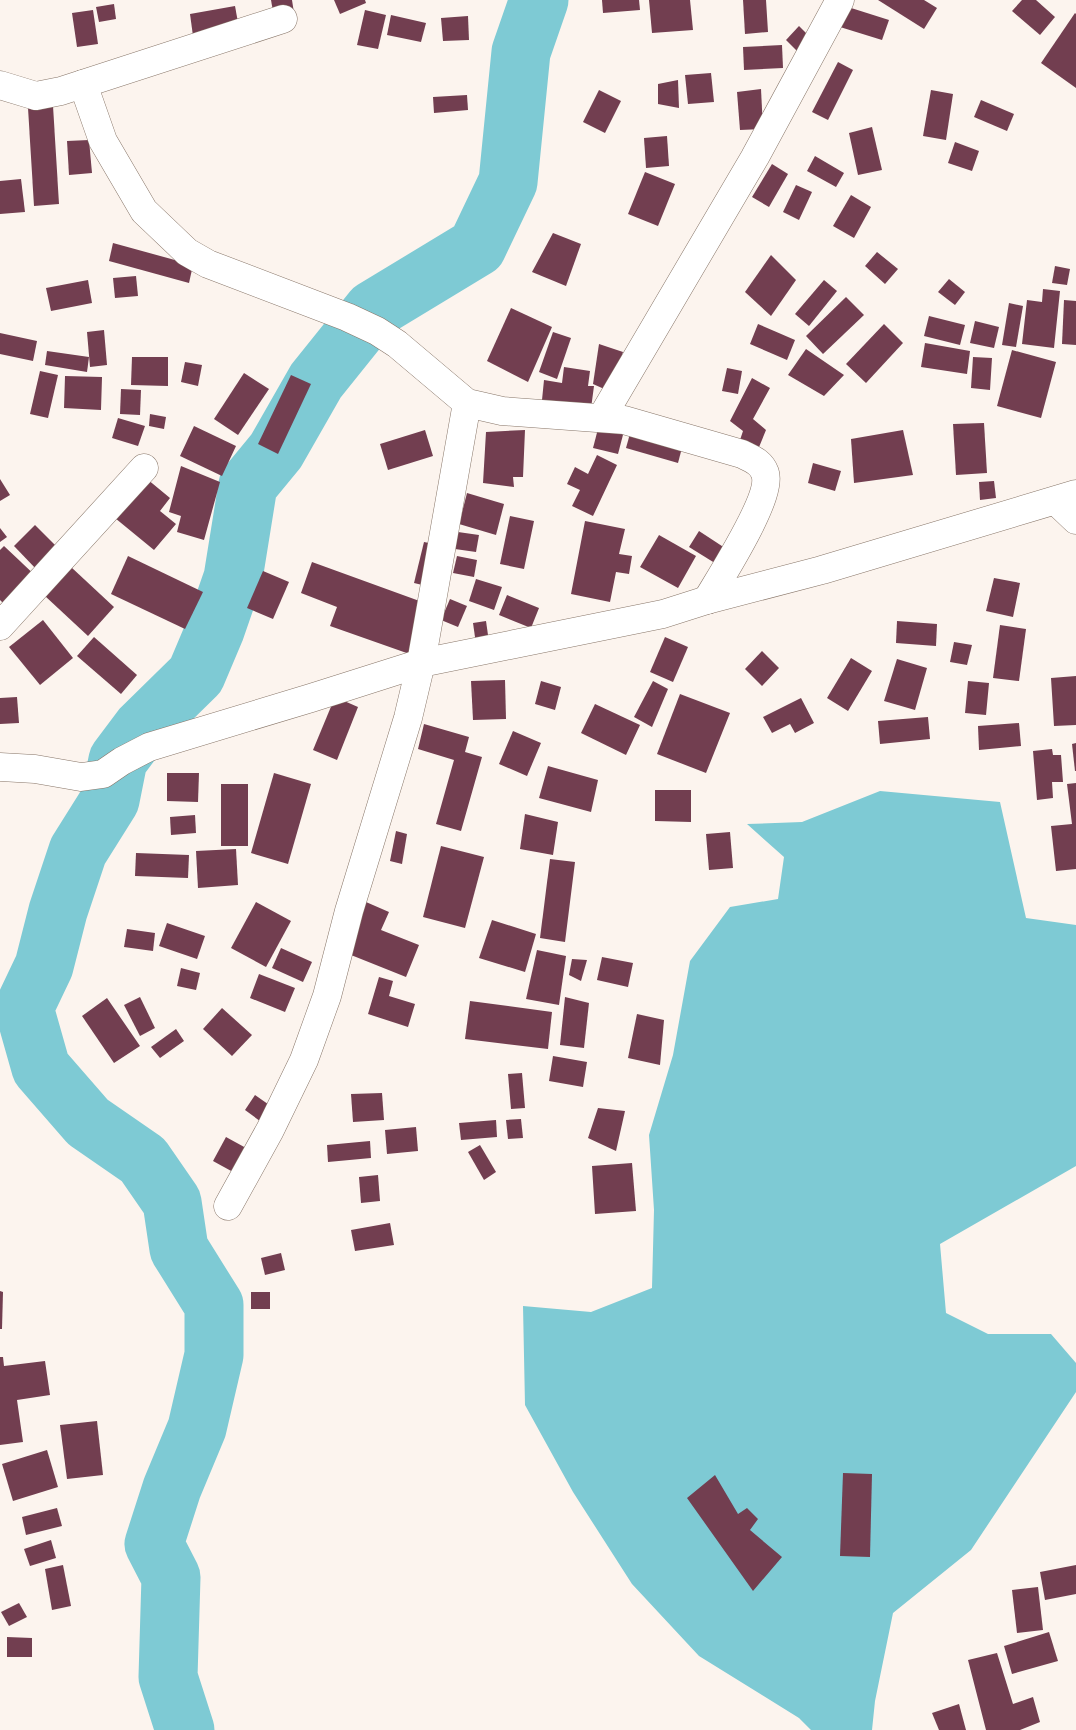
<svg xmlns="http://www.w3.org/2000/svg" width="1076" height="1730" font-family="'Varela Round',sans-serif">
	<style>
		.water { fill: #7ecad4 }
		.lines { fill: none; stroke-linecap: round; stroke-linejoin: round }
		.river { stroke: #7ecad4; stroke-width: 59 }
		.building { fill: #723e50 }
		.minor-casing { stroke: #887669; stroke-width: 29 }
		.minor { stroke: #fff; stroke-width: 28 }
	</style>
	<rect width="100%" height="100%" fill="#fcf4ee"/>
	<path class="water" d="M880,791L1000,802L1026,918L1076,925V1166L940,1244L946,1313L988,1334H1051L1076,1363V1392L971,1550L893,1613L875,1701L872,1730H811L799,1718L699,1656L632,1584L573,1492L525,1405L523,1306L591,1312L652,1288L654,1210L649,1135L673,1055L690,961L730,907L778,899L784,857L747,824L802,822Z"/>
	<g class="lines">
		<path class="river" d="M185,1730L168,1677L171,1577L154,1544L172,1488L197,1428L214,1355V1305L179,1249L172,1202L143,1160L88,1122L41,1068L24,1008L44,966L58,911L78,851L110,800L118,760L142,728L196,675L215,630L233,578L248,485L276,451L316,381L373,310L477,247L508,182L521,52L539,0"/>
	</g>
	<g class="building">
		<path d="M271,0H292L294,13L274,17Z"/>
		<path d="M334,0H365L366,3L340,14Z"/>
		<path d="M602,0H639L640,10L603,13Z"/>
		<path d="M649,0H690L693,30L652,33Z"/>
		<path d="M743,0H766L768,32L745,34Z"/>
		<path d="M878,0H924L937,8L924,29Z"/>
		<path d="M1022,0H1036L1055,17L1040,35L1012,11Z"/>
		<path d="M114,4L116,19L99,22L96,7Z"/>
		<path d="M235,6L239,28L193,36L190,14Z"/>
		<path d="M848,7L889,20L882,40L840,27Z"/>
		<path d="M93,10L98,44L77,47L72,13Z"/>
		<path d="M365,10L386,15L378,49L357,45Z"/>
		<path d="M1075,13L1076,14V88L1041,63Z"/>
		<path d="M391,15L426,23L421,42L387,35Z"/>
		<path d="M468,16L469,40L443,41L441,18Z"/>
		<path d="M799,26L815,42L802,56L786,40Z"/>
		<path d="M782,45L783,68L744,70L743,47Z"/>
		<path d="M838,62L853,70L828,120L812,112Z"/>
		<path d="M711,73L714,102L688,104L685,75Z"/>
		<path d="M678,80L679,108L658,104V84Z"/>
		<path d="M761,89L763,129L740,130L737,92Z"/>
		<path d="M599,90L621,101L605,133L583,122Z"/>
		<path d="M931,90L953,94L946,140L923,136Z"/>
		<path d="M467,95L468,110L434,113L433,97Z"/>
		<path d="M981,100L1014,114L1007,131L974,117Z"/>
		<path d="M53,106L59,204L34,206L28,108Z"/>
		<path d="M872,127L882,170L858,175L849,133Z"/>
		<path d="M667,136L669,166L646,168L644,138Z"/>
		<path d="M89,140L92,173L69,175L67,141Z"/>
		<path d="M955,142L979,151L972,171L948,163Z"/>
		<path d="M815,156L844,173L836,187L807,171Z"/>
		<path d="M772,164L788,174L769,207L752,197Z"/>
		<path d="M645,172L675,184L658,226L628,214Z"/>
		<path d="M21,179L25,212L0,214V181Z"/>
		<path d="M796,185L812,192L799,220L783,212Z"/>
		<path d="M851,195L871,207L854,238L833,226Z"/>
		<path d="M553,233L581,244L566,286L532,272Z"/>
		<path d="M113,243L193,265L189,283L109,261Z"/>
		<path d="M877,252L898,269L885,284L865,266Z"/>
		<path d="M771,255L796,280L771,316L745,292Z"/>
		<path d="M1055,266L1070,269L1067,285L1052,283Z"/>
		<path d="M136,276L138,296L115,298L113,278Z"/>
		<path d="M949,279L965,292L955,305L938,292Z"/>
		<path d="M88,280L92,303L51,311L46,288Z"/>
		<path d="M824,280L837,291L809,326L795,314Z"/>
		<path d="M1043,289L1060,291L1054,348L1022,344L1027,300L1042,302Z"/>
		<path d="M846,297L864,315L823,354L806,336Z"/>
		<path d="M1064,300L1076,301V345L1062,344Z"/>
		<path d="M1009,303L1023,306L1016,347L1002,345Z"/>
		<path d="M511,308L552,327L528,382L487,361Z"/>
		<path d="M929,316L965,325L960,345L924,336Z"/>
		<path d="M975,321L999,327L994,348L970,343Z"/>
		<path d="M758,324L795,340L787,360L750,344Z"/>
		<path d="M884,324L903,343L866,383L846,364Z"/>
		<path d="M104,330L107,365L90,367L87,332Z"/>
		<path d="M553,332L571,338L557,379L539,372Z"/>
		<path d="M0,333L37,341L33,361L0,354Z"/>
		<path d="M925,343L970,351L967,374L921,367Z"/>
		<path d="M599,344L623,352L611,392L593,384Z"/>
		<path d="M806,349L844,375L824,396L788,375Z"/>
		<path d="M1012,350L1056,362L1041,418L997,406Z"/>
		<path d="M47,351L89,357L87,372L45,365Z"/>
		<path d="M132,357H168V386L131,385Z"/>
		<path d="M973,357L992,358L990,390L971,388Z"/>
		<path d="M185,362L202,365L198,386L181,382Z"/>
		<path d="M564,367L590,371L588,386H594L590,416L541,410L544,380L562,383Z"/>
		<path d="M727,368L742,371L738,394L722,391Z"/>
		<path d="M40,371L58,375L48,418L30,414Z"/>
		<path d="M244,373L269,389L238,435L214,419Z"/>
		<path d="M291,375L311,384L278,454L258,444Z"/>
		<path d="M65,376L102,377L101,410L64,408Z"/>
		<path d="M752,378L770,388L753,419L766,430L757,452L739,443L743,431L730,421Z"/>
		<path d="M121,389L141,390L140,415L120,414Z"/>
		<path d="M150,414L166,417L164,429L149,426Z"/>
		<path d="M118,418L145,426L138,446L112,438Z"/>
		<path d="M984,423L987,473L956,475L953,424Z"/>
		<path d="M599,425L624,431L618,454L593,448Z"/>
		<path d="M194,426L236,446L222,476L180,456Z"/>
		<path d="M425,430L433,456L388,470L380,444Z"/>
		<path d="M525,430L523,477H513L514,487L483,483L486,432Z"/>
		<path d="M631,430L683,444L678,463L626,448Z"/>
		<path d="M903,430L913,475L854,483L851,439Z"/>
		<path d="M597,455L617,465L593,516L572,506L580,490L567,484L575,467L588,474Z"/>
		<path d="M813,463L841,471L835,491L808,483Z"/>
		<path d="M181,466L220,482L204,540L177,532L181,516L169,512Z"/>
		<path d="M0,479L10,495L0,501Z"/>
		<path d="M147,479L170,498L160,511L176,524L154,550L115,518Z"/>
		<path d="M994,481L996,498L980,500L979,482Z"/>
		<path d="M467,493L504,504L496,535L459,524Z"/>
		<path d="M510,516L534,521L524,569L500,564Z"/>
		<path d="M585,521L625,529L619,554L632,556L629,574L616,572L610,602L571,594Z"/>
		<path d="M35,525L59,549L38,571L14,546Z"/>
		<path d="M0,528L7,537L0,542Z"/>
		<path d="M699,531L728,550L718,565L689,547Z"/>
		<path d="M458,532L479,535L476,552L455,549Z"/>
		<path d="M659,535L696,556L678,588L640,567Z"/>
		<path d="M424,542L449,547L439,589L414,583Z"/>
		<path d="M4,546L39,579L10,610L0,600V550Z"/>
		<path d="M128,556L203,592L185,629L111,594Z"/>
		<path d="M457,556L477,560L474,577L453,573Z"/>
		<path d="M312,562L436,607L418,657L330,626L337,607L301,593Z"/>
		<path d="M71,567L114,607L88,636L45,596Z"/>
		<path d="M263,571L289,582L273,619L247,608Z"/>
		<path d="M994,578L1020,583L1013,617L986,611Z"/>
		<path d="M476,579L502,587L494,610L469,601Z"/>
		<path d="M507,595L539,608L531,628L499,615Z"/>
		<path d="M450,599L467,606L458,627L441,620Z"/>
		<path d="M43,620L73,658L40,685L9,647Z"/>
		<path d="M486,621L489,642L476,644L473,623Z"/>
		<path d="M897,621L937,624L936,646L896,643Z"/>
		<path d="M1000,625L1026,629L1019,681L993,678Z"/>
		<path d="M94,637L137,675L121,694L77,656Z"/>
		<path d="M665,637L688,647L673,682L650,672Z"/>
		<path d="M954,642L972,645L967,665L950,662Z"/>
		<path d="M762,651L779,668L762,686L745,669Z"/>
		<path d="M851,658L872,671L848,711L827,698Z"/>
		<path d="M897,659L927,668L915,710L884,701Z"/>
		<path d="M1076,676V725L1054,726L1051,678Z"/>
		<path d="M505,680L506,719L473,720L471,681Z"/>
		<path d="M541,681L561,687L555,710L535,704Z"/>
		<path d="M653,681L668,689L652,727L634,717Z"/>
		<path d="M968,681L989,683L986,715L965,713Z"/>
		<path d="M680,694L730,713L706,773L657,754Z"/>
		<path d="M17,697L19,723L0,724V698Z"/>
		<path d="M335,697L358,707L337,760L313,750Z"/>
		<path d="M801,698L814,723L795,733L790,724L772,733L763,717Z"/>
		<path d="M595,704L640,725L626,755L581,733Z"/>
		<path d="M928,717L930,739L880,744L878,721Z"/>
		<path d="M1019,723L1021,746L979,750L978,726Z"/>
		<path d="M424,724L469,737L465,752L482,757L461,831L436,824L454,760L418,749Z"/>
		<path d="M513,731L541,743L527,776L499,764Z"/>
		<path d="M1076,743V771H1075L1072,744Z"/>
		<path d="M1052,749L1053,755H1061L1063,782H1052L1053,798L1037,800L1033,751Z"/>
		<path d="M548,766L598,780L591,812L539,798Z"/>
		<path d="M167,773H199L198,802L167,801Z"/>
		<path d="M274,773L311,784L288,864L251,853Z"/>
		<path d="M1076,783V869L1056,871L1051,826L1072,824L1067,784Z"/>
		<rect x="221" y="784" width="27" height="62"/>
		<path d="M655,790H691V822L655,821Z"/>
		<path d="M525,814L558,822L553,855L520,849Z"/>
		<path d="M195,815L196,833L171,835L170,817Z"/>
		<path d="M396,831L407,834L402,864L390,861Z"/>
		<path d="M730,832L733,868L709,870L706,834Z"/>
		<path d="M441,846L484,857L465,928L423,917Z"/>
		<path d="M236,849L238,885L198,888L196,851Z"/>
		<path d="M136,853L189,855L188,878L135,876Z"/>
		<path d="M550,859L575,862L565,942L540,938Z"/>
		<path d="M256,902L291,921L266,967L231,948Z"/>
		<path d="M366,902L389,912L381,930L419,945L406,977L346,953Z"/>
		<path d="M492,920L536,934L525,972L479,958Z"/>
		<path d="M167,923L205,936L197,959L159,946Z"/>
		<path d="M127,929L155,933L153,951L124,947Z"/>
		<path d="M281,948L312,962L303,982L272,968Z"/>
		<path d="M537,950L566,956L559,1005L526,999Z"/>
		<path d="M602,957L633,963L628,987L597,980Z"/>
		<path d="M572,959L587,960L581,981L569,975Z"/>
		<path d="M181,968L200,973L196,990L177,986Z"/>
		<path d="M259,974L295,988L285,1012L250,998Z"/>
		<path d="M379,977L393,981L389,996L415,1004L408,1027L368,1014Z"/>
		<path d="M140,997L155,1028L140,1036L124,1005Z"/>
		<path d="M565,997L589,1003L584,1048L560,1045Z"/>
		<path d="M107,998L140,1046L114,1063L82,1016Z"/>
		<path d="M470,1001L552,1012L548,1049L465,1039Z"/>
		<path d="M222,1008L252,1035L232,1056L203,1029Z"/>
		<path d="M637,1014L664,1020L660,1065L628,1058Z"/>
		<path d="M176,1029L184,1041L160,1058L151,1047Z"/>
		<path d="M553,1056L587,1062L583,1087L549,1081Z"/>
		<path d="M522,1073L525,1108L511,1109L508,1074Z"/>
		<path d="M382,1093L384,1120L353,1122L351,1094Z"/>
		<path d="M255,1095L275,1109L264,1124L245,1110Z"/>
		<path d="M598,1108L625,1111L616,1151L588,1138Z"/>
		<path d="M521,1119L523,1138L508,1139L506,1120Z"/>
		<path d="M496,1120L497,1137L461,1140L459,1123Z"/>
		<path d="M416,1127L418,1151L387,1154L385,1130Z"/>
		<path d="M226,1137L246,1148L233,1172L213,1161Z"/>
		<path d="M370,1141L371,1158L328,1162L327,1145Z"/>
		<path d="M480,1145L496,1172L484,1180L468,1152Z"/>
		<path d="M632,1163L636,1211L595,1214L592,1166Z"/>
		<path d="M378,1175L380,1201L361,1203L359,1177Z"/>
		<path d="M390,1223L394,1245L355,1251L351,1230Z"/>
		<path d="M281,1253L285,1270L265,1275L261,1258Z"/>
		<path d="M0,1291L3,1292L2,1329H0Z"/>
		<rect x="251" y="1292" width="19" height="17"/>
		<path d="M0,1357H3L4,1366L45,1361L50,1395L17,1400L23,1442L0,1445Z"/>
		<path d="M97,1421L103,1475L67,1479L60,1425Z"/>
		<path d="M47,1450L58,1487L13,1501L2,1464Z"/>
		<path d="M843,1473L872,1474L870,1557L840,1556Z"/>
		<path d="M715,1475L738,1514L747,1508L758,1519L750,1530L782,1557L753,1591L687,1498Z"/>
		<path d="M57,1508L62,1526L26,1535L22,1517Z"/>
		<path d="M51,1540L56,1558L30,1566L24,1549Z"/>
		<path d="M63,1565L71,1606L52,1610L45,1569Z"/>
		<path d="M1076,1565V1594L1045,1600L1040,1572Z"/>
		<path d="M1038,1587L1043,1630L1017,1633L1012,1590Z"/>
		<path d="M19,1603L27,1617L9,1626L1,1612Z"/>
		<path d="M1049,1632L1058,1661L1012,1674L1004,1646Z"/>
		<path d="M7,1637L32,1638V1657H7Z"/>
		<path d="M997,1653L1013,1704L1033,1697L1040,1722L1020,1730H986L968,1660Z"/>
		<path d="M959,1704L966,1730H939L932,1713Z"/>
	</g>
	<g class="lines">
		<defs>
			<g id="minor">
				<path d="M83,84L103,141L144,211L187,252L208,264L347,317L377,331L397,344L467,403L502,411L624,420L742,454C752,459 761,462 765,473C773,496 720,578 707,600"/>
				<path d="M0,85L36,96L61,91L283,19"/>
				<path d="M602,417L755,157L840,0"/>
				<path d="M1056,501L1076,520"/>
				<path d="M0,626L144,468"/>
				<path d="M0,767L35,769L81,777L103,774L122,761L149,747L311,698L421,663L663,614L707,600L822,570L1076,494"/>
				<path d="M228,1206L270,1130L304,1060L327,996L349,911L408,718L421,663L467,403"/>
			</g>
		</defs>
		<use href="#minor" class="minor-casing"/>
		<use href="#minor" class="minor"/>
	</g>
</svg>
